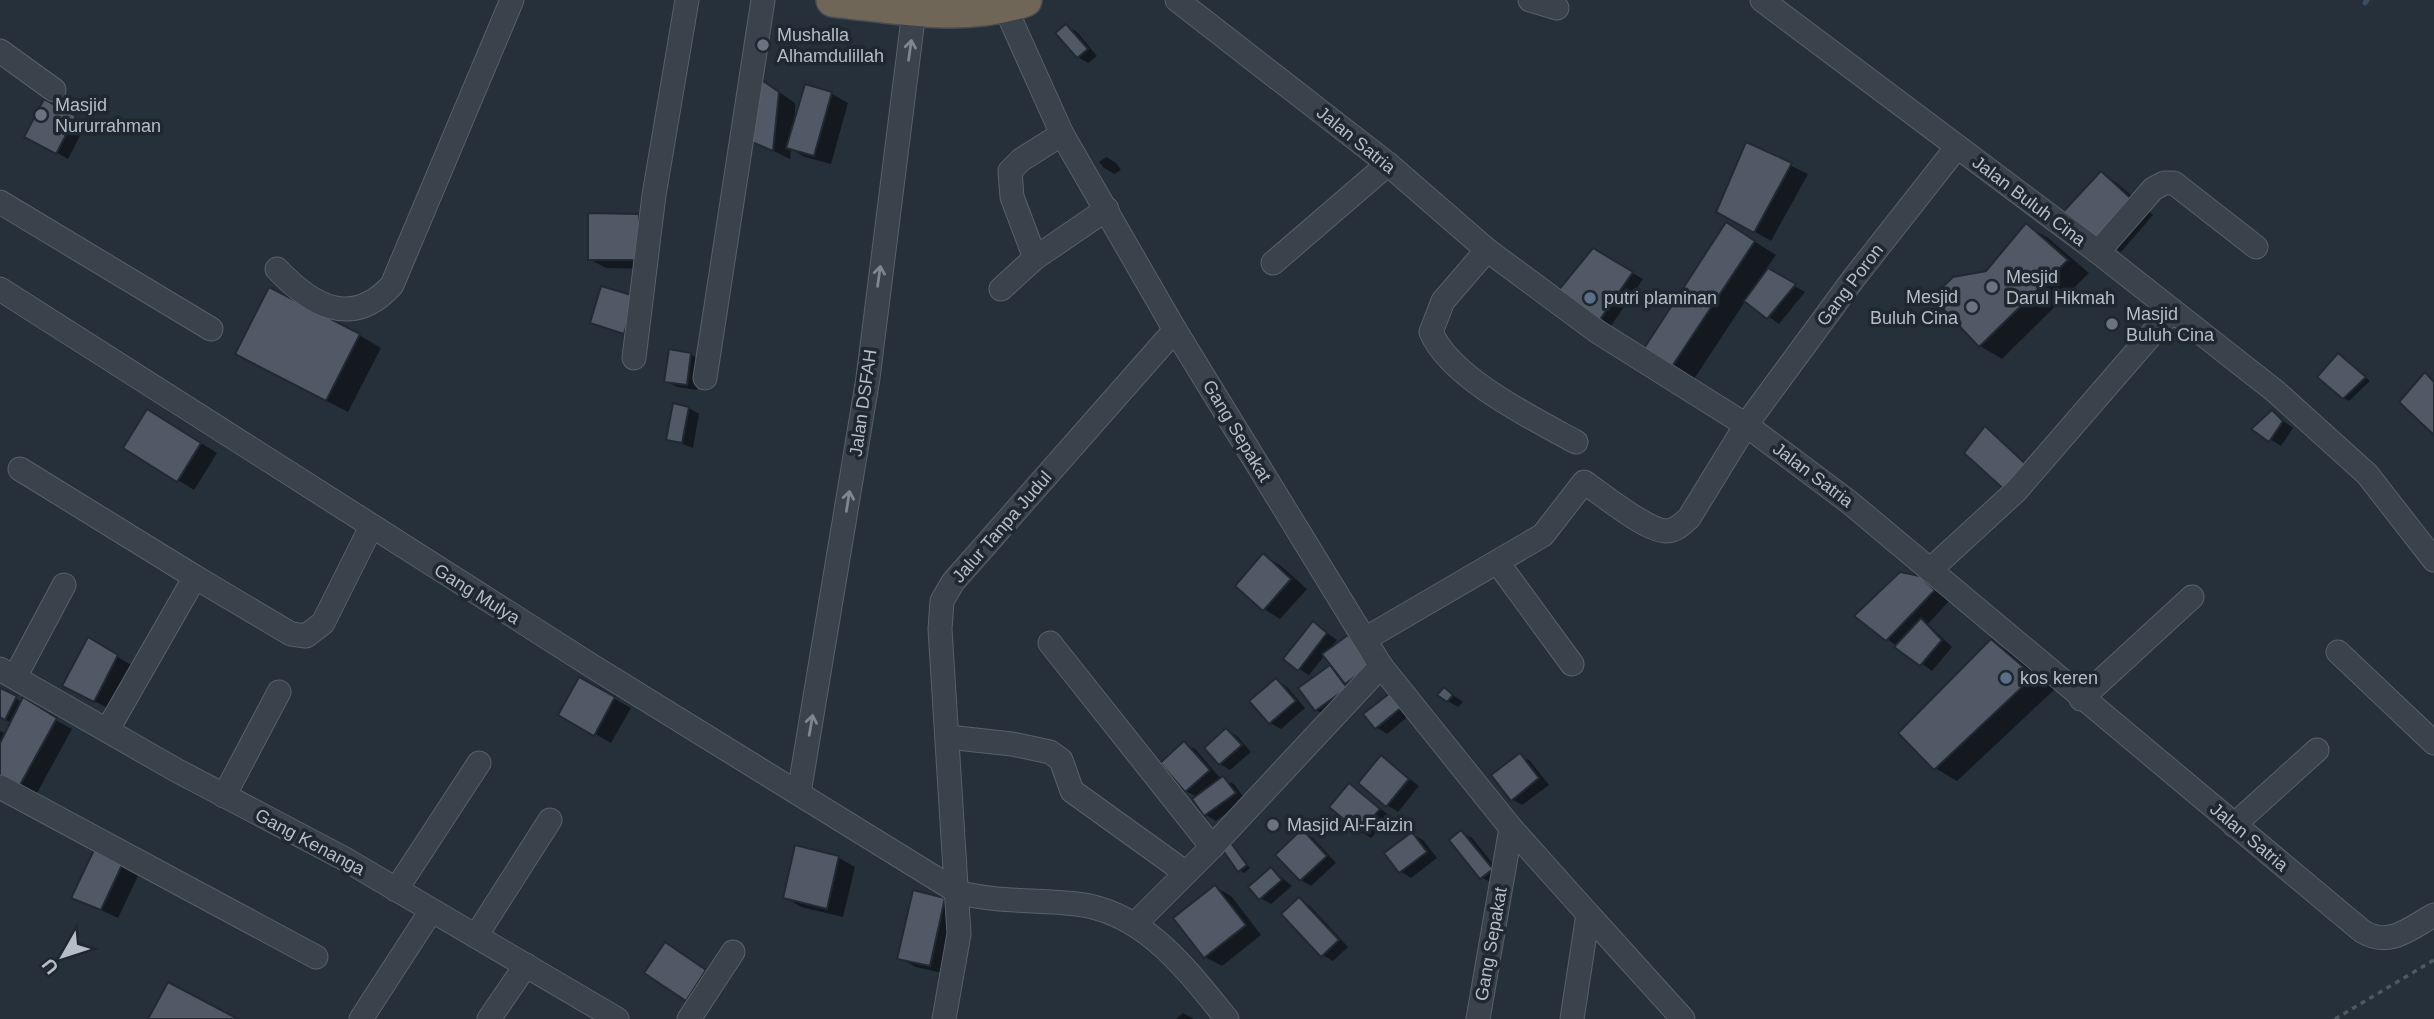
<svg xmlns="http://www.w3.org/2000/svg" width="2434" height="1019" font-family="Helvetica,sans-serif">
	<style>
		.shadow { fill: #0007 }
		.lines { fill: none; stroke-linecap: round; stroke-linejoin: round }
		.stream { stroke: #3d4e62; stroke-width: 5 }
		.building { fill: #505965; stroke: #212932; stroke-width: 2 }
		.minor-casing { stroke: #586069; stroke-width: 25 }
		.highway-casing { stroke: #454d56; stroke-width: 36 }
		.path { stroke: #4a5b5d; stroke-width: 3.5; stroke-dasharray: 5 5; stroke-linecap: butt }
		.minor { stroke: #3a424b; stroke-width: 23 }
		.highway { stroke: #706658; stroke-width: 33 }
		.oneway { stroke: #7e868f }
		.worship-dot { fill: #6b7280; stroke: #1f2730; stroke-width: 2.5 }
		.service-dot { fill: #5c6f8a; stroke: #1f2730; stroke-width: 2.5 }
		.labels { text-anchor: middle; stroke-width: 7; stroke-linejoin: round; paint-order: stroke }
		.poi-label { font-size: 18px; fill: #b6bdc6; stroke: #1f2730; text-anchor: start }
		.street-label { font-size: 18px; fill: #b6bdc6; stroke: #1f2730 }
	</style>
	<rect width="100%" height="100%" fill="#26303b"/>
	<g class="shadow">
		<path d="M1066,26L1077,32L1097,56L1088,63L1078,57Z"/>
		<path d="M806,86L832,94L848,103L831,164L805,157L791,149L790,159L749,139L772,87L795,103V123Z"/>
		<path d="M45,101L86,124L68,159L35,141Z"/>
		<path d="M1747,144L1808,174L1771,241L1718,211Z"/>
		<path d="M1106,157L1116,163L1121,170L1114,174L1104,168L1099,162Z"/>
		<path d="M2101,173L2117,183L2153,215L2121,252L2104,242Z"/>
		<path d="M639,216L655,225V269L606,268L589,259Z"/>
		<path d="M1727,224L1776,255L1766,269L1805,292L1779,324L1746,300L1694,379L1672,367Z"/>
		<path d="M2026,225L2048,238L2089,273L2002,359L1980,346L1987,273Z"/>
		<path d="M1593,250L1643,279L1611,326L1560,291Z"/>
		<path d="M634,298V338L592,323Z"/>
		<path d="M359,335L381,348L348,412L259,366Z"/>
		<path d="M691,354L701,361L697,390L677,387L666,381Z"/>
		<path d="M2339,355L2370,381L2349,401L2344,398Z"/>
		<path d="M689,408L699,414L693,448L668,439Z"/>
		<path d="M2272,412L2293,428L2281,446L2254,429Z"/>
		<path d="M164,420L217,453L194,490L178,480Z"/>
		<path d="M1264,556L1280,565L1307,589L1280,619L1264,609Z"/>
		<path d="M1920,578L1950,600L1928,624L1952,647L1932,671L1887,639Z"/>
		<path d="M1313,623L1337,640L1330,648L1348,637L1358,643L1380,671L1326,716L1316,710L1300,688L1333,665L1325,655L1309,675L1299,669Z"/>
		<path d="M89,640L133,666L111,710L81,694Z"/>
		<path d="M1991,641L2013,654L2055,689L1957,781L1935,768Z"/>
		<path d="M580,679L631,708L611,743L560,714Z"/>
		<path d="M1276,680L1287,687L1305,708L1281,729L1270,723Z"/>
		<path d="M1444,689L1463,702L1458,707L1448,701Z"/>
		<path d="M0,690L72,729L37,793L0,775V731L6,734L12,723L0,717Z"/>
		<path d="M1401,701L1411,714L1387,734L1376,727Z"/>
		<path d="M1227,730L1237,736L1251,752L1230,770L1220,764Z"/>
		<path d="M1184,743L1195,749L1221,779L1234,784L1245,799L1216,821L1206,815L1197,797L1186,791Z"/>
		<path d="M1520,755L1530,761L1549,785L1522,805L1512,799Z"/>
		<path d="M1382,757L1419,786L1398,812L1387,805Z"/>
		<path d="M1350,785L1390,816L1371,838L1361,832Z"/>
		<path d="M1302,832L1313,838L1336,863L1311,886L1301,880Z"/>
		<path d="M1461,832L1472,838L1502,875L1492,883L1481,877Z"/>
		<path d="M1412,834L1423,840L1437,858L1411,878L1400,871Z"/>
		<path d="M1231,845L1250,868L1244,873L1239,870Z"/>
		<path d="M797,847L839,858L855,867L843,917L801,907L785,897Z"/>
		<path d="M95,852L138,876L118,918L73,897Z"/>
		<path d="M1271,869L1292,886L1271,904L1260,898Z"/>
		<path d="M1216,887L1232,897L1261,935L1222,966L1205,957Z"/>
		<path d="M945,900L961,909L946,974L916,967L899,958Z"/>
		<path d="M1299,900L1310,906L1348,947L1333,961L1322,955Z"/>
		<path d="M666,944L722,980L703,1009L687,999Z"/>
		<path d="M1183,1013L1194,1019H1176Z"/>
	</g>
	<g class="lines">
		<path class="stream" d="M2365,3L2367,0"/>
	</g>
	<g class="building">
		<path d="M1066,24L1088,49L1077,58L1055,33Z"/>
		<path d="M755,75L779,92L773,151L747,140Z"/>
		<path d="M805,84L832,92L814,156L786,148Z"/>
		<path d="M44,99L76,116L56,154L24,137Z"/>
		<path d="M1746,142L1792,163L1754,233L1716,212Z"/>
		<path d="M2101,171L2138,205L2103,244L2063,212Z"/>
		<path d="M588,213L639,214V260H588Z"/>
		<path d="M1726,222L1755,241L1671,368L1643,350Z"/>
		<path d="M2026,223L2068,260L1979,347L1932,297L1953,277L1986,271Z"/>
		<path d="M1593,248L1633,272L1599,321L1557,292Z"/>
		<path d="M1768,268L1796,284L1767,319L1744,301Z"/>
		<path d="M601,286L635,296L624,334L590,323Z"/>
		<path d="M269,287L360,334L326,401L235,354Z"/>
		<path d="M669,349L691,353L687,385L664,382Z"/>
		<path d="M2338,353L2366,377L2343,399L2317,377Z"/>
		<path d="M2425,372L2434,382V435L2399,402Z"/>
		<path d="M673,403L689,407L682,443L666,440Z"/>
		<path d="M147,409L201,443L177,482L123,448Z"/>
		<path d="M2272,410L2283,421L2269,442L2251,429Z"/>
		<path d="M1985,426L2030,468L2009,494L1964,453Z"/>
		<path d="M1263,553L1291,579L1263,611L1235,586Z"/>
		<path d="M1900,572L1920,576L1935,590L1886,641L1854,616Z"/>
		<path d="M1921,618L1942,640L1920,666L1894,647Z"/>
		<path d="M1313,621L1327,633L1298,671L1283,659Z"/>
		<path d="M1348,635L1371,665L1345,684L1322,654Z"/>
		<path d="M88,637L118,655L94,702L62,686Z"/>
		<path d="M1991,639L2034,676L1934,770L1898,733Z"/>
		<path d="M1330,665L1347,688L1315,711L1298,688Z"/>
		<path d="M579,677L615,697L594,736L558,715Z"/>
		<path d="M1276,678L1296,701L1269,724L1249,701Z"/>
		<path d="M1444,687L1453,695L1447,702L1437,695Z"/>
		<path d="M0,688L17,696L5,720L0,717Z"/>
		<path d="M1390,693L1402,707L1375,729L1363,714Z"/>
		<path d="M23,697L57,718L20,785L0,775V743Z"/>
		<path d="M1226,728L1242,745L1219,765L1204,748Z"/>
		<path d="M1184,741L1210,770L1185,792L1160,763Z"/>
		<path d="M1520,753L1539,778L1511,801L1491,775Z"/>
		<path d="M1381,755L1409,779L1386,807L1358,783Z"/>
		<path d="M1223,776L1236,793L1204,816L1192,799Z"/>
		<path d="M1349,783L1380,809L1360,833L1329,807Z"/>
		<path d="M1302,829L1327,856L1300,881L1275,855Z"/>
		<path d="M1461,830L1493,869L1480,879L1449,840Z"/>
		<path d="M1412,832L1427,852L1399,873L1384,853Z"/>
		<path d="M1231,843L1247,865L1238,872L1222,849Z"/>
		<path d="M795,845L839,856L827,909L783,898Z"/>
		<path d="M94,850L122,865L101,910L71,898Z"/>
		<path d="M1271,867L1282,880L1259,900L1248,887Z"/>
		<path d="M1215,885L1246,925L1204,958L1173,918Z"/>
		<path d="M913,890L945,898L930,966L897,959Z"/>
		<path d="M1299,897L1339,940L1321,957L1281,914Z"/>
		<path d="M665,942L706,970L686,1001L644,973Z"/>
		<path d="M168,982L238,1019H148Z"/>
	</g>
	<g class="lines">
		<defs>
			<g id="minor">
				<path d="M1177,0L1388,164L1487,250L1598,332L1746,425L1849,502L2362,931C2389,948 2409,929 2434,915"/>
				<path d="M1530,0L1557,8"/>
				<path d="M1762,0L2098,252L2275,391L2367,474L2434,560"/>
				<path d="M1005,7L1062,134L1175,330L1381,666L1511,828L1588,914L1572,1019"/>
				<path d="M0,51L54,90"/>
				<path d="M0,202L211,329"/>
				<path d="M1487,250L1443,301L1431,332C1450,378 1534,419 1576,442"/>
				<path d="M2098,252L2153,189L2164,183H2174L2256,247"/>
				<path d="M1035,258L1107,209"/>
				<path d="M1273,263L1388,164"/>
				<path d="M277,269C312,306 352,329 392,285L512,0"/>
				<path d="M0,289L592,666L958,892C997,903 1037,899 1077,904C1145,912 1187,970 1227,1019"/>
				<path d="M1001,289L1035,258L1012,197L1010,171L1021,160L1062,134"/>
				<path d="M634,358L654,195L687,0"/>
				<path d="M705,378L763,0"/>
				<path d="M20,469L195,577L108,729"/>
				<path d="M1498,563L1572,664"/>
				<path d="M1930,570L2016,491L2171,312"/>
				<path d="M195,577L291,634L306,636L323,623L371,527"/>
				<path d="M1365,639L1543,535L1584,482C1602,494 1645,530 1666,531C1676,531 1682,524 1689,518L1746,425L1854,278L1957,147"/>
				<path d="M1050,643L1212,847"/>
				<path d="M2338,652L2434,743"/>
				<path d="M0,669L176,770L343,858L617,1019"/>
				<path d="M15,677L64,585"/>
				<path d="M2081,699L2192,597"/>
				<path d="M948,737L1012,744L1050,752L1061,760L1072,791L1186,873"/>
				<path d="M0,787L316,957"/>
				<path d="M799,793L868,378L914,11"/>
				<path d="M224,796L279,692"/>
				<path d="M2234,825L2317,750"/>
				<path d="M396,890L479,763"/>
				<path d="M1588,914L1683,1019"/>
				<path d="M1135,924L1212,847L1381,666"/>
				<path d="M476,936L550,820"/>
				<path d="M361,1019L431,911"/>
				<path d="M489,1019L526,965"/>
				<path d="M689,1019L733,952"/>
				<path d="M944,1019L959,934L940,629L942,601L953,582L1175,330"/>
				<path d="M1478,1019L1511,828"/>
			</g>
			<path id="highway" d="M833,0C898,7 962,21 1025,0"/>
		</defs>
		<use href="#minor" class="minor-casing"/>
		<use href="#highway" class="highway-casing"/>
		<path class="path" d="M2335,1019L2434,960"/>
		<use href="#minor" class="minor"/>
		<use href="#highway" class="highway"/>
	</g>
	<defs><path id="oneway-shaft" d="M-6 0H5M1.5-3L5.5 0L1.5 3" fill="none" stroke-width="1.6" stroke-linecap="round" stroke-linejoin="round" transform="scale(1.75)"/></defs>
	<g class="oneway">
		<use href="#oneway-shaft" transform="translate(910 50) rotate(-82)"/>
		<use href="#oneway-shaft" transform="translate(879 276) rotate(-82)"/>
		<use href="#oneway-shaft" transform="translate(848 501) rotate(-81)"/>
		<use href="#oneway-shaft" transform="translate(811 725) rotate(-80)"/>
	</g>
	<g class="worship-dot">
		<circle cx="763" cy="45" r="7"/>
		<circle cx="41" cy="115" r="7"/>
		<circle cx="1992" cy="287" r="7"/>
		<circle cx="1972" cy="307" r="7"/>
		<circle cx="2112" cy="324" r="7"/>
		<circle cx="1273" cy="825" r="7"/>
	</g>
	<g class="service-dot">
		<circle cx="1590" cy="298" r="7"/>
		<circle cx="2006" cy="678" r="7"/>
	</g>
	<g class="labels">
		<g class="poi-label">
			<text x="777" y="41">Mushalla<tspan x="777" dy="21">Alhamdulillah</tspan></text>
			<text x="55" y="111">Masjid<tspan x="55" dy="21">Nururrahman</tspan></text>
			<text x="2006" y="283">Mesjid<tspan x="2006" dy="21">Darul Hikmah</tspan></text>
			<text x="1958" y="303" text-anchor="end">Mesjid<tspan x="1958" dy="21">Buluh Cina</tspan></text>
			<text x="1604" y="304">putri plaminan</text>
			<text x="2126" y="320">Masjid<tspan x="2126" dy="21">Buluh Cina</tspan></text>
			<text x="2020" y="684">kos keren</text>
			<text x="1287" y="831">Masjid Al-Faizin</text>
		</g>
		<g class="street-label">
			<text transform="translate(1356 140) rotate(39)" y="6">Jalan Satria</text>
			<text transform="translate(2029 201) rotate(37)" y="6">Jalan Buluh Cina</text>
			<text transform="translate(1850 285) rotate(-53)" y="6">Gang Poron</text>
			<text transform="translate(863 403) rotate(-82)" y="6">Jalan DSFAH</text>
			<text transform="translate(1237 431) rotate(59)" y="6">Gang Sepakat</text>
			<text transform="translate(1813 475) rotate(37)" y="6">Jalan Satria</text>
			<text transform="translate(1002 527) rotate(-49)" y="6">Jalur Tanpa Judul</text>
			<text transform="translate(477 594) rotate(32)" y="6">Gang Mulya</text>
			<text transform="translate(2249 837) rotate(40)" y="6">Jalan Satria</text>
			<text transform="translate(310 842) rotate(28)" y="6">Gang Kenanga</text>
			<text transform="translate(1491 944) rotate(-80)" y="6">Gang Sepakat</text>
		</g>
	</g>
	<g transform="translate(63 956) rotate(231)" stroke="#1f2730" stroke-width="5" paint-order="stroke">
	<path d="M0-5L12 26L0 18L-12 26Z" fill="#b6bdc6"/>
	<text y="-10" font-size="19" font-weight="bold" text-anchor="middle" fill="#b6bdc6">U</text>
	</g>
</svg>
